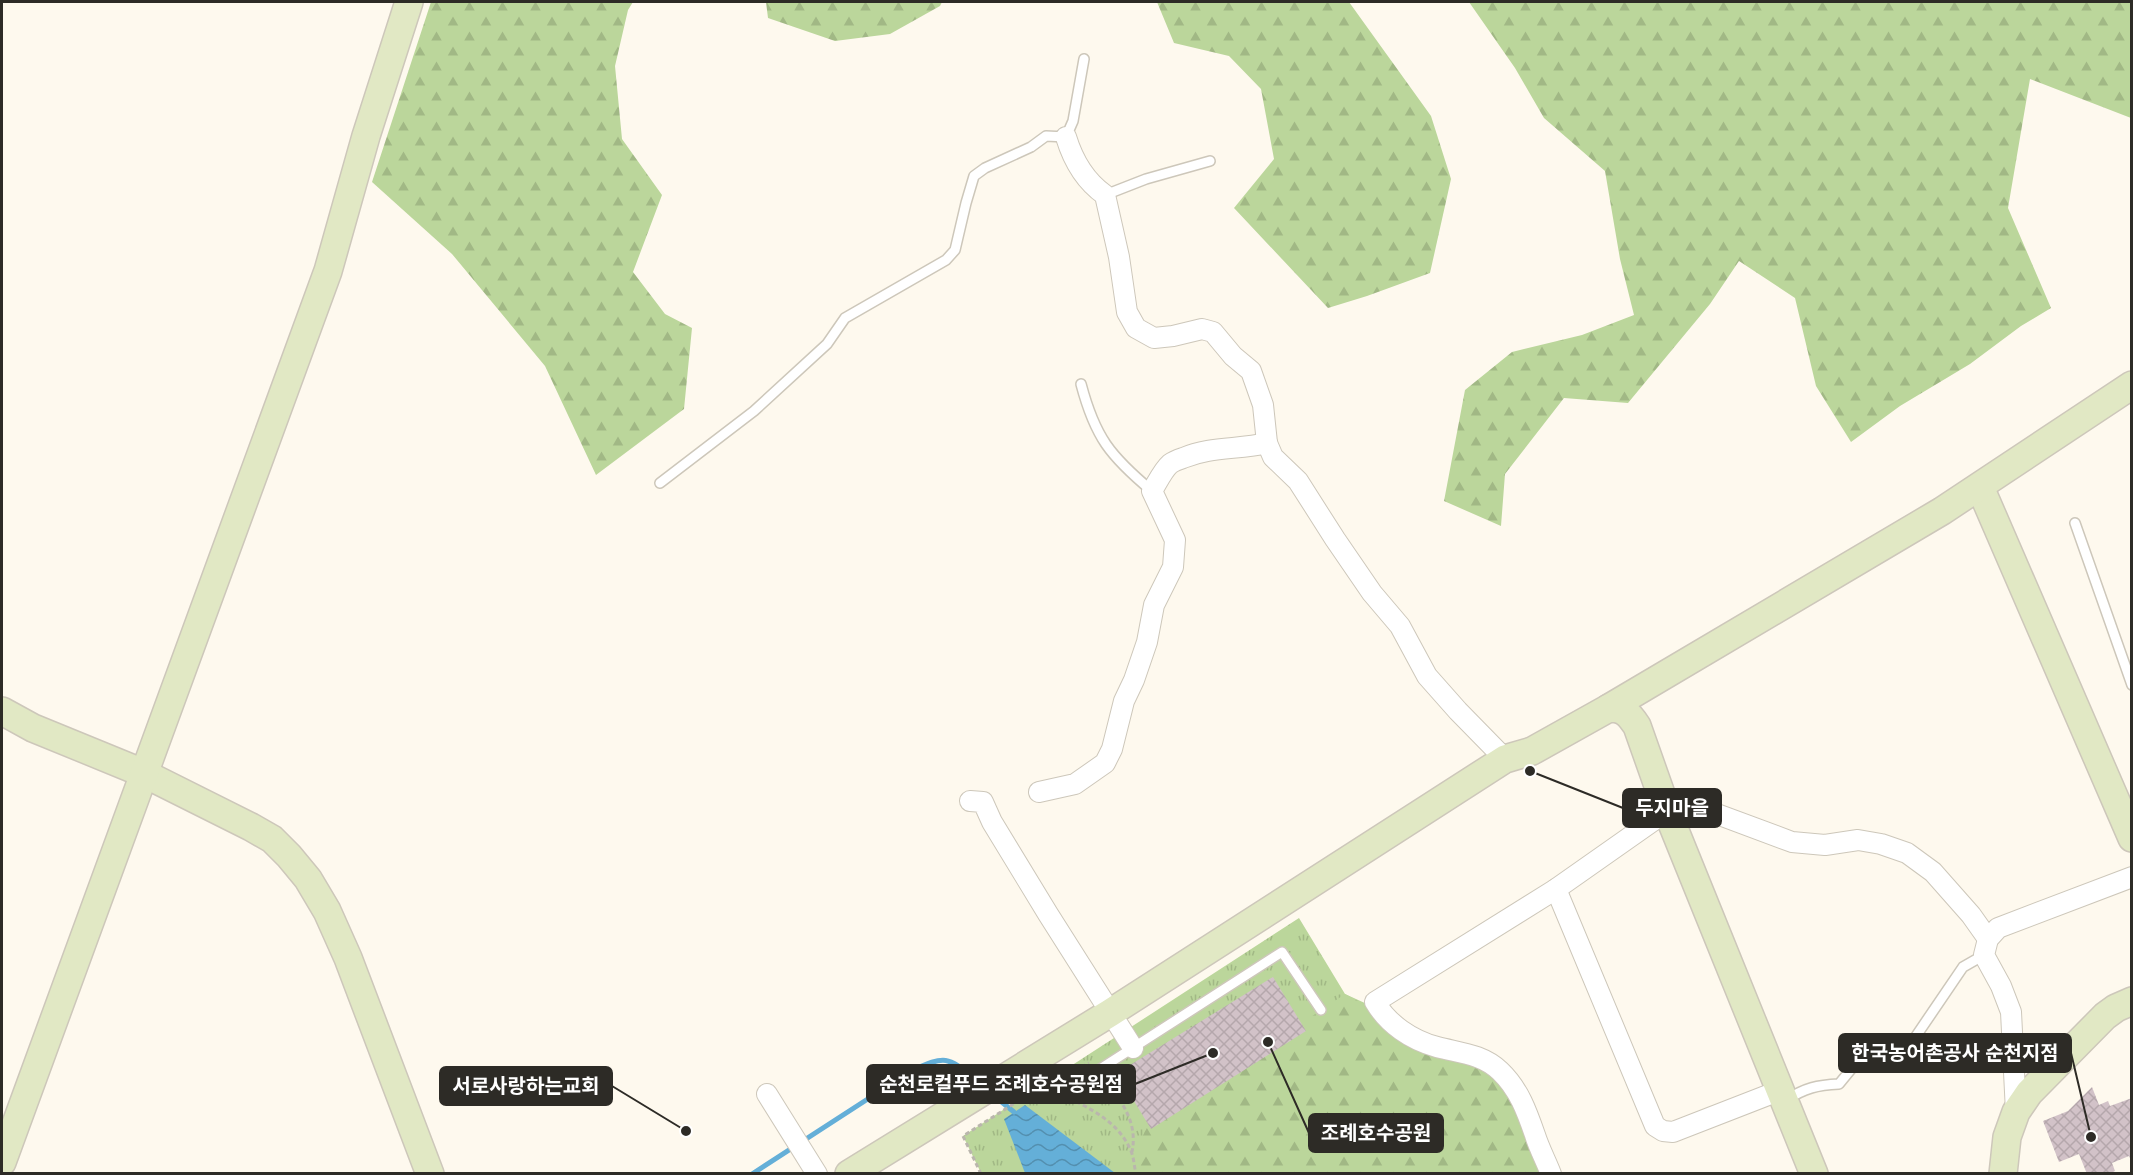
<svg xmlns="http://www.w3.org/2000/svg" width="2133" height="1175" font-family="Overpass,'Noto Sans KR',sans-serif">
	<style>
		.grass { fill: url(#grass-tufts) }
		.forest { fill: url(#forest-firs) }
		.water { fill: url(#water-waves) }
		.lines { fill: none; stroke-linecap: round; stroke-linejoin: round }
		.stream { stroke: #64afd8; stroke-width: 5 }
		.building { fill: url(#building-cross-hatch) }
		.lane-casing { stroke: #cdc7ba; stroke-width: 12 }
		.street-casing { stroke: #cdc7ba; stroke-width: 22 }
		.secondary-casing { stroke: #cdc7ba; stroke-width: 30 }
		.path { stroke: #bab6ad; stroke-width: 3; stroke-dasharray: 4.5 3; stroke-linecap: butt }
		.lane { stroke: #fff; stroke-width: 9 }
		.street { stroke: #fff; stroke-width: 20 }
		.secondary { stroke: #e1e8c4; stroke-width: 27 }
		.leader { fill: none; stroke: #2d2b26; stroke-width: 2 }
		.callout-dot { fill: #2d2b26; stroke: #fff; stroke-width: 2 }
		.callout { fill: #2d2b26; stroke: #2d2b26; stroke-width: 2 }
		.callout-label { font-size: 20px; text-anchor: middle; font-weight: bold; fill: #fff }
	</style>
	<defs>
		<pattern id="grass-tufts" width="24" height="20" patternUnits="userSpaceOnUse" patternTransform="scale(1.5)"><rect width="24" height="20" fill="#bbd69b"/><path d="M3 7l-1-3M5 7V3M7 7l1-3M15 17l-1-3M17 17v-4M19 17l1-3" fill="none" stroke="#a1b885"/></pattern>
		<pattern id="forest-firs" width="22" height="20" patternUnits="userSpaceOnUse" patternTransform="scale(1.5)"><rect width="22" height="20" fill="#bbd69b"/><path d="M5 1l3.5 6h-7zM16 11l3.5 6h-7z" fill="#a1b885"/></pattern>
		<pattern id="water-waves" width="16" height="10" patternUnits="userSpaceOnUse" patternTransform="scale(1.5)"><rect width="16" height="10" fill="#64afd8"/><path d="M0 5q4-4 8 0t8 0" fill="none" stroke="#538faf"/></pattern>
		<pattern id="building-cross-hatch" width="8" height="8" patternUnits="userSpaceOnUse" patternTransform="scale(1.5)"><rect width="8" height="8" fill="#d2c2c8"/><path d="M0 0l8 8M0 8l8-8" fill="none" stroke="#b5a7ac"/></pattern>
	</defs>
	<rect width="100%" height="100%" fill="#fef9ee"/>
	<path class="grass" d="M1299,918L1345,994L1367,1004L1543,1173H981L963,1136Z"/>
	<g class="forest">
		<path d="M431,2H633L628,10L615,66L622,139L662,195L633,272L665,314L692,328L684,409L596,475L545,366L452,254L372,182Z"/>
		<path d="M766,2H942L940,6L890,34L835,41L768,18Z"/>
		<path d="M1157,2H1349L1431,116L1451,179L1430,273L1367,296L1328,308L1234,208L1274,159L1261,89L1229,56L1174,43Z"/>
		<path d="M1469,2H2131V118L2030,79L2008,208L2051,308L2021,326L1970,364L1900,406L1851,442L1816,386L1795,298L1739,261L1710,304L1628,403L1564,398L1505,474L1501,526L1444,501L1465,390L1512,352L1582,335L1634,315L1620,259L1605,171L1544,118L1515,68Z"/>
		<path d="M1345,994L1490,1070L1513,1093L1543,1173L1138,1174L1132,1156L1148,1126L1164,1116Z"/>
	</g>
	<path class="water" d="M1025,1105L1115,1173H1025L1004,1119Z"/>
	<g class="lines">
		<g class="stream">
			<path d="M993,1095L1014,1112"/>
			<path d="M752,1174L911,1071C949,1053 949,1058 979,1083"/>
		</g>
	</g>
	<g class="building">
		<path d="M1273,977L1306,1031L1151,1129L1117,1073Z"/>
		<path d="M2092,1087L2099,1105L2108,1101L2110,1106L2132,1098V1162L2129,1156L2112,1163L2115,1171L2109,1174H2087L2079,1154L2059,1162L2043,1121L2068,1111Z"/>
	</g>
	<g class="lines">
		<defs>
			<g id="lane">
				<path d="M1105,195L1146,179L1210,161"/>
				<path d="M1081,384C1095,437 1110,456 1152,491"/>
				<path d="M660,483L754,411L827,344L845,318L946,260L955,250L966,203L974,176L985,168L1031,147L1046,136L1066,137L1073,121L1084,59"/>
				<path d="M2075,523L2132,685"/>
				<path d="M1100,1069L1282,952L1321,1010"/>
				<path d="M1787,1100C1804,1088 1818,1085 1839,1084L1857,1062L1875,1055L1899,1049L1912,1042L1963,967L1984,955"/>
			</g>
			<g id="street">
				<path d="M1066,137C1073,160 1085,181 1105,195L1119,257L1127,312L1136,328L1154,338L1173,336L1202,329L1213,332L1233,356L1251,371L1263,405L1267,443"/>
				<path d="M1039,792L1075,784L1105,763L1112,749L1124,701L1134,680L1147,642L1154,605L1173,567L1175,540L1152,491C1157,483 1163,470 1170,464C1174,461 1180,459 1183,458C1211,446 1239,450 1267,443L1273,457L1298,481L1335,539L1372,593L1400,626L1427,676L1458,711L1505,759"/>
				<path d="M970,801L983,802L992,822L1048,914L1133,1048"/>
				<path d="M1556,889L1655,1126L1663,1131L1673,1132L1781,1090"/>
				<path d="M767,1094L817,1174"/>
				<path d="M2016,1112L2011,1012L2001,986L1984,955L1988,939L1998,928L2132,877"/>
				<path d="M1551,1174C1546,1161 1539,1148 1535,1135C1527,1112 1519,1089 1500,1071C1482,1054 1460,1053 1437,1047C1411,1040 1388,1024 1375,1002L1556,889L1667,811L1698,807L1792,842L1825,845L1858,840L1881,844L1907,853L1933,872L1971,915L1988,939"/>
			</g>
			<g id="secondary">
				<path d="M1980,487L2132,838"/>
				<path d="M1609,708L1942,511L2132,385"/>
				<path d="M2,711L33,728L143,773L251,827L272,839L289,856L308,879L327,911L348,958L430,1174"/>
				<path d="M2,1162L328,271L366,136L409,2"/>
				<path d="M849,1174L1110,1013L1505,759L1532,751L1609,708C1624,708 1629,714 1637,726L1667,811L1814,1174"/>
				<path d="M2003,1174L2007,1137L2016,1112L2029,1093L2105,1016L2116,1008L2132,1001"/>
			</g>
		</defs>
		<use href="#lane" class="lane-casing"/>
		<use href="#street" class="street-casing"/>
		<use href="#secondary" class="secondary-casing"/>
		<g class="path">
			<path d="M1107,1080C1122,1104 1138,1122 1132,1152"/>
			<path d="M1042,1086C1074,1101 1116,1115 1131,1151C1134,1158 1134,1166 1136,1174"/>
			<path d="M981,1174L963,1136L1059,1075L1067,1074L1089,1063"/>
		</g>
		<use href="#lane" class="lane"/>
		<use href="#street" class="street"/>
		<use href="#secondary" class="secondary"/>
	</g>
	<path class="leader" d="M1530 771L1623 808M2091 1137L2071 1053M1213 1053L1135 1084M686 1131L612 1086M1268 1042L1309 1133"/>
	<g class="callout-dot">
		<circle cx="1530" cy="771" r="6"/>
		<circle cx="2091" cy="1137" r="6"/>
		<circle cx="1213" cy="1053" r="6"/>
		<circle cx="686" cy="1131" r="6"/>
		<circle cx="1268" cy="1042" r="6"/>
	</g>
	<g class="callout">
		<rect x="1623" y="789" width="98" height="38" rx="6"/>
		<rect x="1839" y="1034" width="232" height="38" rx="6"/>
		<rect x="867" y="1065" width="268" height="38" rx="6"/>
		<rect x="440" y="1067" width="172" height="38" rx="6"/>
		<rect x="1309" y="1114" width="134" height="38" rx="6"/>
	</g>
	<g class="callout-label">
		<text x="1672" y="815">두지마을</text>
		<text x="1955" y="1060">한국농어촌공사 순천지점</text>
		<text x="1001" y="1091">순천로컬푸드 조례호수공원점</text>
		<text x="526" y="1093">서로사랑하는교회</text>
		<text x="1376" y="1140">조례호수공원</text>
	</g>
	<rect width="2133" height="1175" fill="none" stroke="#2d2b26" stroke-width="6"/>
</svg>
